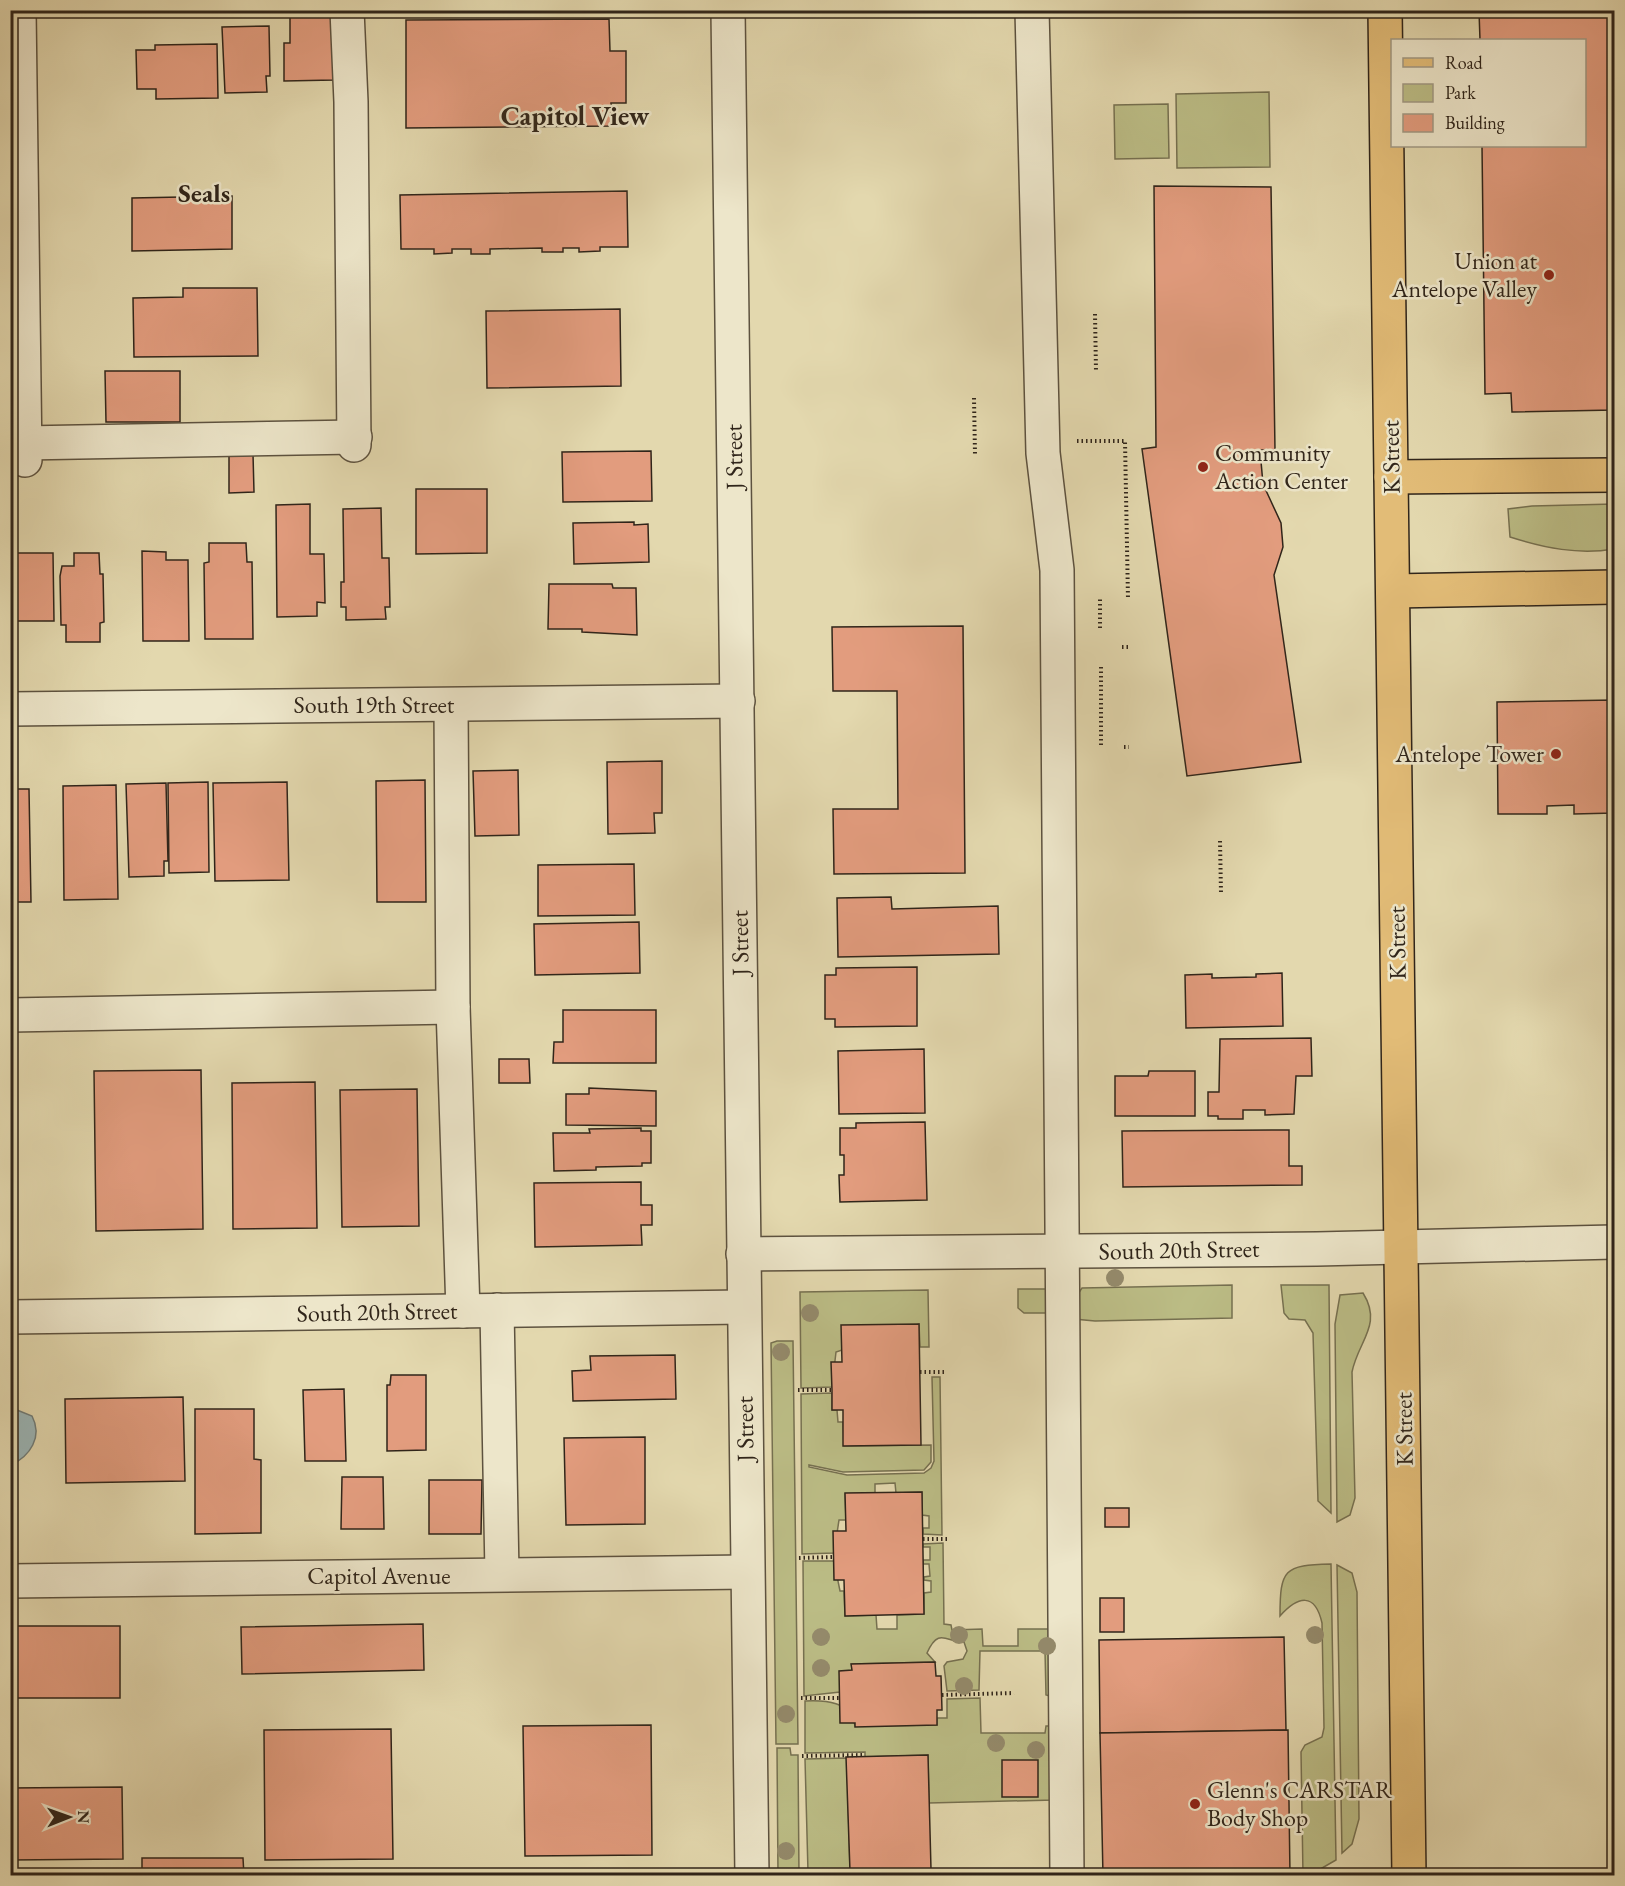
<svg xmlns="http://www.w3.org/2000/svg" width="1625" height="1886" font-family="'EB Garamond',serif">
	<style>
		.green { fill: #bbbc85; stroke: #767050; stroke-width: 1.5 }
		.water { fill: #9bb6b7; stroke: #707c78; stroke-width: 1.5 }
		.building { fill: #e29c7e; stroke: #30251a; stroke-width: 1.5 }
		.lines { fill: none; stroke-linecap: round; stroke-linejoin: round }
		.minor-casing { stroke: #5d523f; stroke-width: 36 }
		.major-casing { stroke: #30251a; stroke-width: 36 }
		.path { stroke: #30251a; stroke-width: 4; stroke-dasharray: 1.5 3; stroke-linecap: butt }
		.minor { stroke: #ede6ca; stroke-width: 33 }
		.major { stroke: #e2bc77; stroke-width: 33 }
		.tree { fill: #948a6b }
		.poi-dot { fill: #8f2418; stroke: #ede6ca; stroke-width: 2 }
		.labels { text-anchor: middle; stroke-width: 5; stroke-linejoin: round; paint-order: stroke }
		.poi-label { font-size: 24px; fill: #30251a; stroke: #ede6ca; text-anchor: end }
		.street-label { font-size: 24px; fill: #30251a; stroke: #ede6ca }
		.neighbourhood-label { font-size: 26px; font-weight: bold; fill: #30251a; stroke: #ede6ca }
		.quarter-label { font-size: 27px; font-weight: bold; fill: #30251a; stroke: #ede6ca }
	</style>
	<rect width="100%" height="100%" fill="#e3d8ae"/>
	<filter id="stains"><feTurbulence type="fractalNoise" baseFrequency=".00333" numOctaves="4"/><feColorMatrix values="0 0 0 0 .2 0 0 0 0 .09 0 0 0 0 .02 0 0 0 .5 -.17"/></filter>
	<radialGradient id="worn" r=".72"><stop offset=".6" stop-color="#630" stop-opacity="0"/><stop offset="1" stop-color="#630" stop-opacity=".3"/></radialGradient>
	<g class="green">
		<path d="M1269,92L1270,167L1177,168L1176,94Z"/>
		<path d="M1168,104L1169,158L1115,159L1114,105Z"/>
		<path d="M1614,504V549C1578,555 1545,548 1510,537L1508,509L1532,506Z"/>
		<path d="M1232,1285V1318L1095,1321L1074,1319L1078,1294L1082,1288Z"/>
		<path d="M1281,1285H1329L1331,1513L1318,1501L1313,1333L1305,1320L1289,1319L1284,1313Z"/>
		<path d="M1018,1289H1049L1054,1697L1046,1695L1045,1651H980L979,1690L947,1691L944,1666L947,1662L963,1659L967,1651L964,1642C947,1643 939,1626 927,1653L935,1662L852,1664V1670L840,1692L804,1696L803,1561H834L840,1591H844L845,1616L876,1615L877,1629H897V1615L924,1614V1593L931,1592V1581L924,1580V1577L930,1576L929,1564H923V1560H930V1547H923V1544L943,1543L944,1624L951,1625L952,1630L982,1629L983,1646H1018V1629H1051L1046,1313H1024L1018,1308Z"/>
		<path d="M928,1290L929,1347H920L919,1324L836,1352L832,1387L801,1388L800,1292Z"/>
		<path d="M1363,1293C1383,1325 1358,1341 1352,1372L1355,1498L1350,1515L1337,1522L1335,1324L1340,1295Z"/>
		<path d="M777,1341H793L798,1744H776L771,1343Z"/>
		<path d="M932,1377H940L942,1535L923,1534V1528H929V1516L922,1515V1492L896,1493L895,1483L875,1484V1493L845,1494L846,1520H839L834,1553L802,1554L801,1394L832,1393V1410H837L838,1422H843L844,1446L931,1445V1462L924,1470L843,1472L809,1465V1467L847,1475L924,1473L931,1468L934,1461Z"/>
		<path d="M1331,1564L1336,1860L1310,1875H1303L1301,1752L1305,1745L1322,1737L1324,1728L1322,1623C1315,1592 1298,1596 1280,1616C1280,1569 1284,1565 1331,1564Z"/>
		<path d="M1337,1565L1352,1573L1357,1592L1359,1819L1352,1844L1342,1853Z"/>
		<path d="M980,1698L981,1733H1045L1046,1726H1054V1800L929,1803L928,1755L865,1757V1752L805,1753V1701C825,1700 851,1701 855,1726L937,1725V1718H947V1699Z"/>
		<path d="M777,1748H790L791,1755H798L799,1875H778Z"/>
		<path d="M847,1758L850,1871L808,1872L805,1759Z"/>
	</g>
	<path class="water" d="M17,1410L32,1416C43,1437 30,1456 11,1465V1412Z"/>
	<g class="building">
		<path d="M290,10H333L334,80L284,81V43H290Z"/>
		<path d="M1612,10L1614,410L1512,412L1511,393L1485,394L1482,146H1584V40H1480L1479,11Z"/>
		<path d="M609,19L610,51H626V103H611V126L406,128V20Z"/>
		<path d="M269,26L270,76H266L267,92L225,93L222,27Z"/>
		<path d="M217,44L218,98L156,99V89H137L136,50H155V45Z"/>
		<path d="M1154,186L1271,187L1275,450H1260L1263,484L1281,523L1283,547L1274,575L1301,762L1187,776L1142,449L1156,447Z"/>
		<path d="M627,191L628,247H600V251L579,252V248H563V252H542V248L490,249V254H471V249H452V253L434,254V249H401L400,195Z"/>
		<path d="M232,196V249L132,251V198Z"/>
		<path d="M183,288H257L258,356L134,357L133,298L183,297Z"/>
		<path d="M620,309L621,386L487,388L486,311Z"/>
		<path d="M105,371H180V422H106Z"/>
		<path d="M651,451L652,501L563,502L562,452Z"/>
		<path d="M253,454L254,492L229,493V455Z"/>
		<path d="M416,489H487V553L416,554Z"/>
		<path d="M310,504V554H324L325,603L317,602V616L277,617L276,505Z"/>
		<path d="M381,508L382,558H389L390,607H385L386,619L346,620V607H341V582H344L343,509Z"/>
		<path d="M634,522V525L648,524L649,562L574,564L573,523Z"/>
		<path d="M209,543H246L247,562H252L253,639H205L204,563L209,562Z"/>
		<path d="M142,551L166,552V560H188L189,641H143Z"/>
		<path d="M10,553H53L54,621H10Z"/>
		<path d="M74,553H99L100,574H103L104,622L100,623V642H66V625H61L60,576L62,566H74Z"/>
		<path d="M549,584H612L613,588H636L637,635L582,632V629H548Z"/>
		<path d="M963,626L965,873L834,874L833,809H898L897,691H833L832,627Z"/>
		<path d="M1614,700V813L1574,814V805L1547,806V814H1498L1497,702Z"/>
		<path d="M662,761V813H654L655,833L608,834L607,762Z"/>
		<path d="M518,770L519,835L475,836L473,771Z"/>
		<path d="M425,780L426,902H377L376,781Z"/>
		<path d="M208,782L209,872L169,873L168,783Z"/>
		<path d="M287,782L289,880L215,881L213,783Z"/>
		<path d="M166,783L168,861H164V876L129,877L126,784Z"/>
		<path d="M116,785L118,899L64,900L63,786Z"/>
		<path d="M10,789H29L31,902H10Z"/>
		<path d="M634,864L635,915L538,916V865Z"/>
		<path d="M891,897L892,909L998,906L999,954L838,957L837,898Z"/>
		<path d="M639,922L640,973L535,975L534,924Z"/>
		<path d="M917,967V1026L835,1027V1019H825V975H836V968Z"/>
		<path d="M1282,973L1283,1026L1186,1028L1185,975L1212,974V978L1256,977V974Z"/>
		<path d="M563,1010H656V1063H553L554,1042H563Z"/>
		<path d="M1311,1038L1312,1076H1296L1294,1114L1265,1115V1110H1243V1119H1218V1116H1208V1092H1219L1220,1039Z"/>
		<path d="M924,1049L925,1113L839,1114L838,1051Z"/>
		<path d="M499,1059H529L530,1083H499Z"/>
		<path d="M201,1070L203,1229L96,1231L94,1071Z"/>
		<path d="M1149,1071H1195V1116H1115V1076H1148Z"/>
		<path d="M315,1082L317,1228L233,1229L232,1083Z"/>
		<path d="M589,1088L656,1091V1126L566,1125V1094H589Z"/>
		<path d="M417,1089L419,1226L342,1227L340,1090Z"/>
		<path d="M925,1122L927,1200L840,1202L839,1175H844V1155H840V1128H856V1123Z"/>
		<path d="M641,1128V1131H651V1163H642V1166L596,1167V1170L554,1171L553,1133H590L589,1129Z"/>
		<path d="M1289,1130V1166H1302V1185L1123,1187L1122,1131Z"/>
		<path d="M641,1182V1205H652V1225H641L642,1245L535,1247L534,1183Z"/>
		<path d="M919,1324L921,1445L843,1446V1410H832V1390L831,1362H842L841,1325Z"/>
		<path d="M675,1355L676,1399L573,1401L572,1371L591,1370L590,1356Z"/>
		<path d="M391,1375H426V1450L387,1451V1385H390Z"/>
		<path d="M344,1389L346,1461H305L303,1390Z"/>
		<path d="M183,1397L185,1481L66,1483L65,1399Z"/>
		<path d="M195,1409H254V1459L261,1460V1533L195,1534Z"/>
		<path d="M645,1437V1524L566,1525L564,1438Z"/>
		<path d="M342,1477H383L384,1529H341Z"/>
		<path d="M429,1480H482L481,1534H429Z"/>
		<rect x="10" y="1492" width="2" height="40"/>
		<path d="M922,1492L924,1614L845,1616L844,1580H834L833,1531H846L845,1493Z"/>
		<rect x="1105" y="1508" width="24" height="19"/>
		<rect x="1100" y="1598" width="24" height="34"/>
		<path d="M423,1624L424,1670L242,1674L241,1627Z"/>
		<rect x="10" y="1626" width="110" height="72"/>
		<path d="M1284,1637L1286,1730L1100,1733L1099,1640Z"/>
		<path d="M935,1662L936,1676H941L942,1710H937V1725L855,1727V1723H840L839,1671L852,1670L851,1664Z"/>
		<path d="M651,1725L652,1855L525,1856L523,1726Z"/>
		<path d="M391,1729L393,1859L265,1860L264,1730Z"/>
		<path d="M1288,1730L1290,1876H1103L1100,1733Z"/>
		<path d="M928,1755L931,1869L850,1871L846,1757Z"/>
		<rect x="1002" y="1760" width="36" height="37"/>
		<path d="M122,1787L123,1859L10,1860V1788Z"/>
		<path d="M142,1858H243L244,1876H142Z"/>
	</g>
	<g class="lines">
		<defs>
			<g id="minor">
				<path d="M19,10L25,460"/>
				<path d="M347,10L351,102L354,445"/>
				<path d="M728,10L752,1876"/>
				<path d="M1032,10L1043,453L1057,570L1067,1876"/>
				<path d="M24,443L355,437"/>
				<path d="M451,705L453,1007L463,1311"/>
				<path d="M10,709L738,701"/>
				<path d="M10,1015L453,1007"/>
				<path d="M743,1254L1317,1249L1614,1242"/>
				<path d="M497,1310L502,1574"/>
				<path d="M10,1317L743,1307"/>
				<path d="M10,1581L747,1572"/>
			</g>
			<g id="major">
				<path d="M1385,10L1409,1876"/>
				<path d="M1391,477L1614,475"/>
				<path d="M1393,591L1614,587"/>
			</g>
		</defs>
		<use href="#minor" class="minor-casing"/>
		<use href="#major" class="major-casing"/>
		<g class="path">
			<path d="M1095,314L1096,371"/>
			<path d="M974,398L975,454"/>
			<path d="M1077,441H1125L1128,599"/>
			<path d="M1100,628V599"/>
			<path d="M1122,647H1128"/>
			<path d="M1101,667V747"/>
			<path d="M1124,747H1129"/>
			<path d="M1220,841L1221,893"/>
			<path d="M920,1372H944"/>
			<path d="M798,1390H832"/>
			<path d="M923,1539H947"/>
			<path d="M799,1558L834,1557"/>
			<path d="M942,1695L1014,1693"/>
			<path d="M801,1698H840"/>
			<path d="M802,1756L865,1755"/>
		</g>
		<use href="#minor" class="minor"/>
		<use href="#major" class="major"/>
	</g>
	<g class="tree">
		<circle cx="1115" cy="1278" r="9"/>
		<circle cx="810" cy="1313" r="9"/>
		<circle cx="781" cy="1352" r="9"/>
		<circle cx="959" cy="1635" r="9"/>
		<circle cx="1315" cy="1635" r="9"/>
		<circle cx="821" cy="1637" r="9"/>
		<circle cx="1047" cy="1646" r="9"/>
		<circle cx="821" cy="1668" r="9"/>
		<circle cx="964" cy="1686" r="9"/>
		<circle cx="786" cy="1714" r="9"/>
		<circle cx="996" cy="1743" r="9"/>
		<circle cx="1036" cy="1750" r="9"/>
		<circle cx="786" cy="1851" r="9"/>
	</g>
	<g class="poi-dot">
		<circle cx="1549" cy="275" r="6"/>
		<circle cx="1203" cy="467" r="6"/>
		<circle cx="1556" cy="754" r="6"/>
		<circle cx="1195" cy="1804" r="6"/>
	</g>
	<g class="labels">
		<g class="poi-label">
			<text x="1537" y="269">Union at<tspan x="1537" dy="28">Antelope Valley</tspan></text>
			<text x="1215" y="461" text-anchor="start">Community<tspan x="1215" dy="28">Action Center</tspan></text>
			<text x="1544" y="762">Antelope Tower</text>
			<text x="1207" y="1798" text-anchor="start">Glenn's CARSTAR<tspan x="1207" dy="28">Body Shop</tspan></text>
		</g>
		<g class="street-label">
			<text transform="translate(734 457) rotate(-91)" y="8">J Street</text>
			<text transform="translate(1391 457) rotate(-91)" y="8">K Street</text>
			<text x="374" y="713">South 19th Street</text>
			<text transform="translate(740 943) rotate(-91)" y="8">J Street</text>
			<text transform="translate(1397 943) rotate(-91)" y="8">K Street</text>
			<text transform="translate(1179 1250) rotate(-1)" y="8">South 20th Street</text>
			<text transform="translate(377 1312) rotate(-1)" y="8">South 20th Street</text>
			<text transform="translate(745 1429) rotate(-91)" y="8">J Street</text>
			<text transform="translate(1404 1429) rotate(-91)" y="8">K Street</text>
			<text x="379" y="1584">Capitol Avenue</text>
		</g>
		<g class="neighbourhood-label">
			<text x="204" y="202">Seals</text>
		</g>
		<g class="quarter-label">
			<text x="575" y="125">Capitol View</text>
		</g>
	</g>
	<rect width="1625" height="1886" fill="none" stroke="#e3d8ae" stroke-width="36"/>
	<rect x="12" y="12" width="1601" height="1862" fill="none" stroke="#30251a" stroke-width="3"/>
	<rect x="18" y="18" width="1589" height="1850" fill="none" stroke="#30251a" stroke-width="1.5"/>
	<rect x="1391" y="39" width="195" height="108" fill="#ede6ca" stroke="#a19984" stroke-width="1.5"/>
	<rect x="1403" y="58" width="30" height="9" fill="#e2bc77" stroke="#a19984" stroke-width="1.5"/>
	<text x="1445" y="69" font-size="18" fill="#30251a">Road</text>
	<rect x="1403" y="84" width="30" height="18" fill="#bbbc85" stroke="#a19984" stroke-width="1.5"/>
	<text x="1445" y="99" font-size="18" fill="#30251a">Park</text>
	<rect x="1403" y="114" width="30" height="18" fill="#e29c7e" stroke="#a19984" stroke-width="1.5"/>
	<text x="1445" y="129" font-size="18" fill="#30251a">Building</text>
	<g transform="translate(69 1817) rotate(89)" stroke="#ede6ca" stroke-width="4.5" paint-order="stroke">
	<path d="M0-4.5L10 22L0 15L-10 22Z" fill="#30251a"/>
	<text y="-9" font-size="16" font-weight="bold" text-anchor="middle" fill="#30251a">N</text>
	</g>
	<rect width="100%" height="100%" filter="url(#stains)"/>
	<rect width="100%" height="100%" fill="url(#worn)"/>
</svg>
